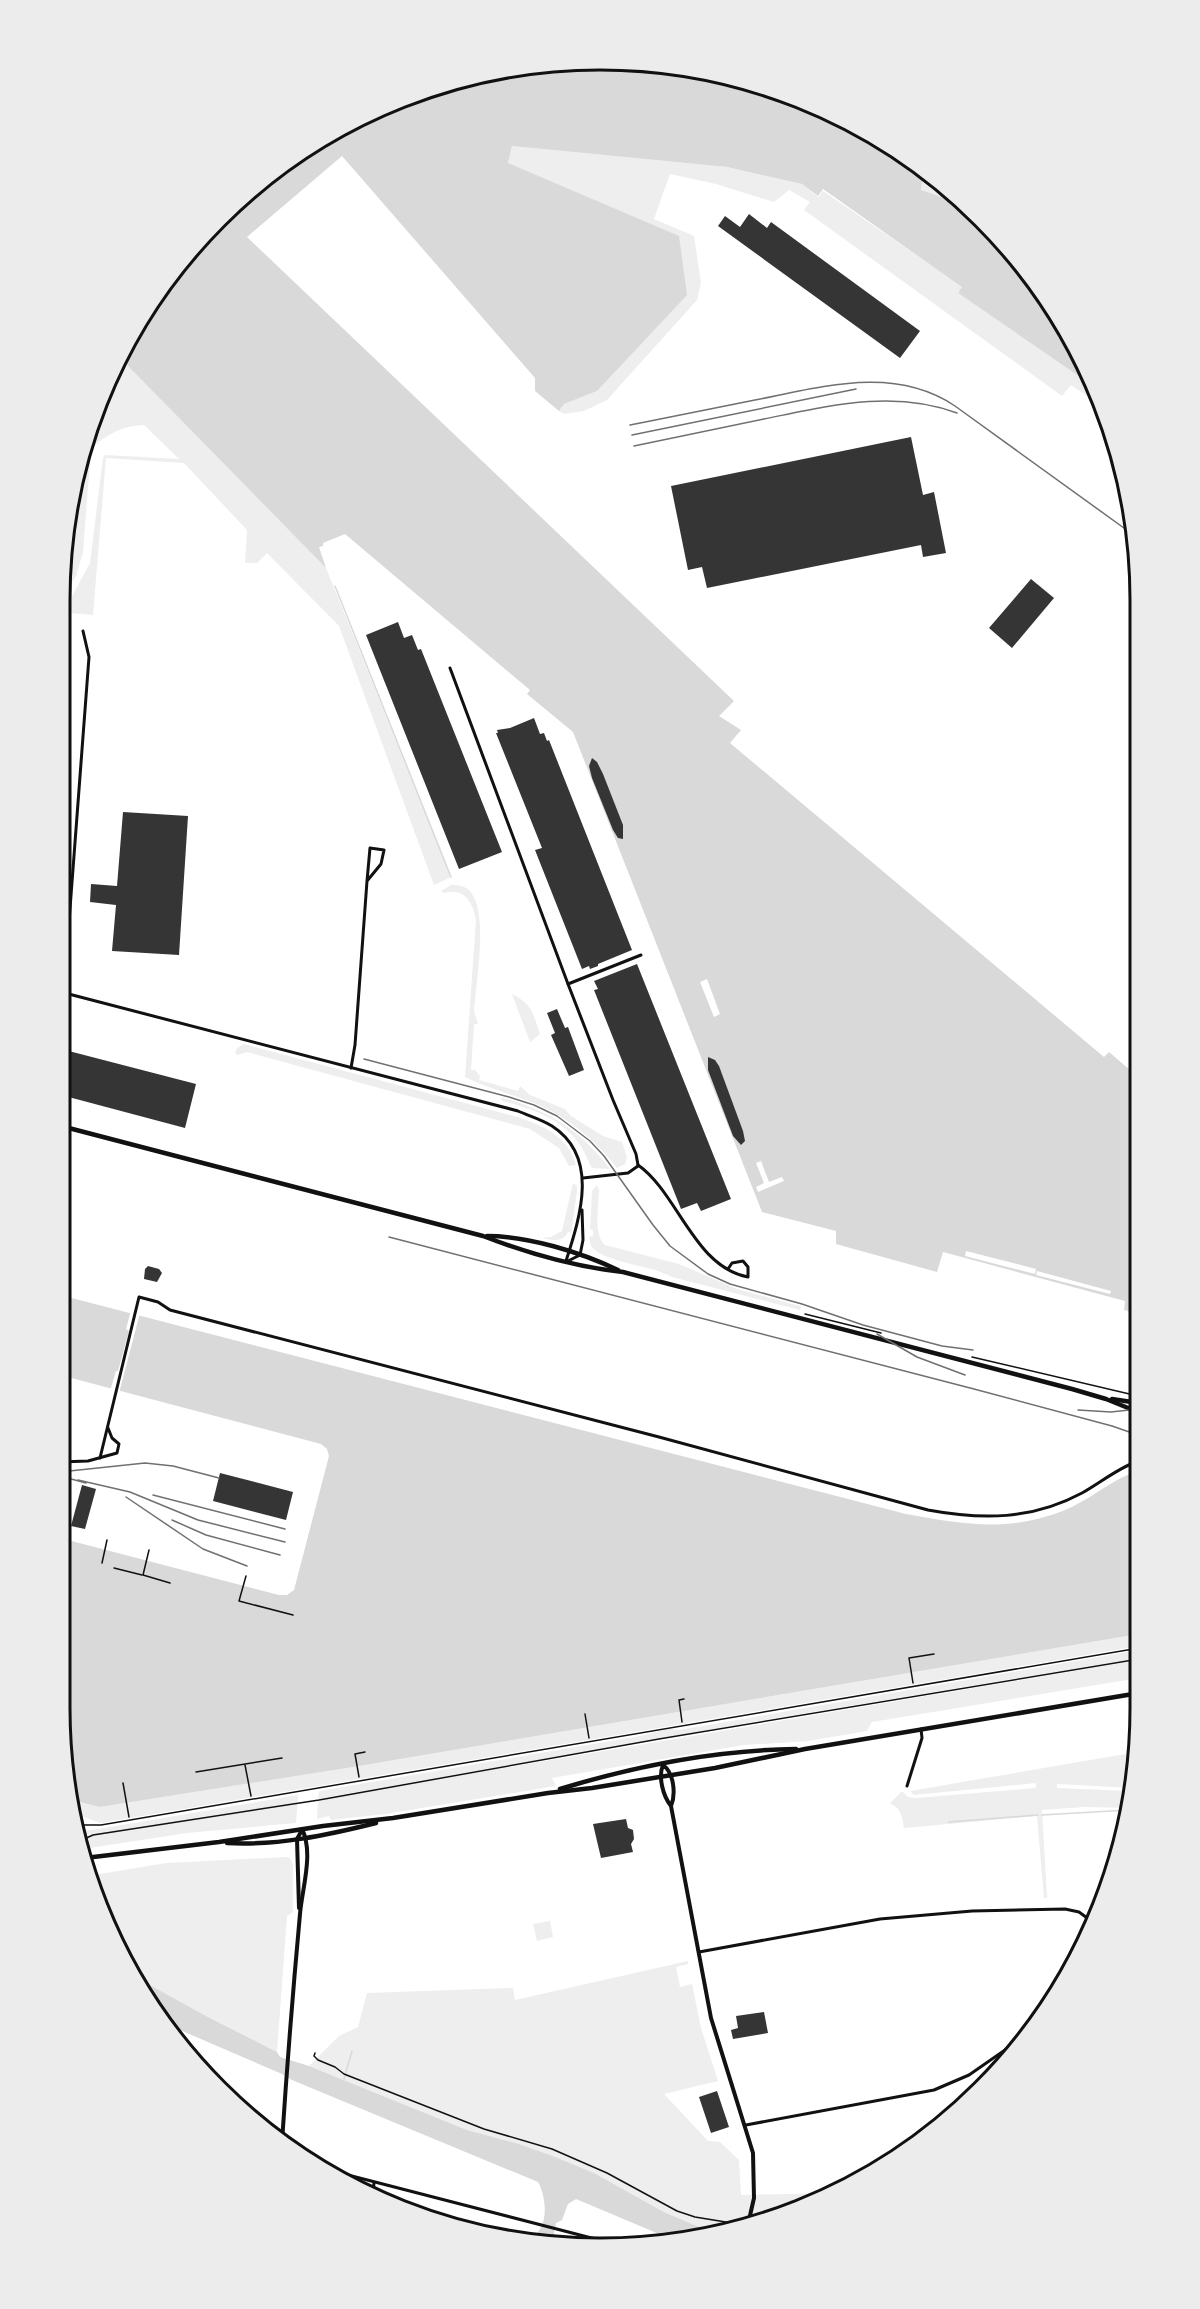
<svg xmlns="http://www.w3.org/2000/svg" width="1200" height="2309" font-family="Quicksand,sans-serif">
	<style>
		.green { fill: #eee }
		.water { fill: #d9d9d9 }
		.pier { fill: #fff }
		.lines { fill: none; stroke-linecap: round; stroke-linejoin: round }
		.stream { stroke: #d9d9d9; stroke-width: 1.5 }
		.building { fill: #353535 }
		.path { stroke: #111; stroke-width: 1.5 }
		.service { stroke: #111; stroke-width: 1.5 }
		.minor { stroke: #111; stroke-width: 3 }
		.tertiary { stroke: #111; stroke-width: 4 }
		.secondary { stroke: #111; stroke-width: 4.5 }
		.primary { stroke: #111; stroke-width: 4.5 }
		.rail { stroke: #707070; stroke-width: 1.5 }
		.rim { fill: none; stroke: #111; stroke-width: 3 }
	</style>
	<rect width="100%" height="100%" fill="#fff"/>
	<g class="green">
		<path d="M512,146L727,167L802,184L818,197L823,191L963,287L958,293L1096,388L1103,407L1071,385L1062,396L804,210L810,202L789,190L774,202L716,184L670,174L654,219L694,236L701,283L697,300L607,400L584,411L564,414L559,411L564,404L597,391L508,163Z"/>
		<path d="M922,180L940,183L962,204L924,192L921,190Z"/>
		<path d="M121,353L128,366L326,568L451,877L434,885L339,626L267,553L257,563H245L247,530L184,463L106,458L93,615L70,613V600L90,563L103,458L105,455L179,459L144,425C124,425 105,435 91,449L83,552L76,576L61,599V565L78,461L116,361Z"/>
		<path d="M451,885C459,885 468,886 472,894C488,918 476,982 474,1011L478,1024H474L471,1070H475L480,1076L479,1080L518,1091L520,1086L530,1095L565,1109L571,1116L603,1136L622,1142L627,1157L625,1164L617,1168C595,1140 568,1117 534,1103C511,1094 487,1088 465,1077L476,920C473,902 464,887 444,893L441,891Z"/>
		<path d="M512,994C532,1004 533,1013 540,1034L530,1042Z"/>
		<path d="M244,1044L521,1118C545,1127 569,1137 576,1165L569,1166L559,1148L530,1129L247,1052L238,1055L235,1053L237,1048Z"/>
		<path d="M500,1097C549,1111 578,1128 610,1169L592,1168C588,1162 586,1154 582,1148C563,1118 535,1110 503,1101Z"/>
		<path d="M573,1183L577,1186V1191L571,1233L568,1232C563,1243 552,1240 542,1238L551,1237L562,1231Z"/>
		<path d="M597,1185L599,1190C599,1205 593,1235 605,1245L679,1264L737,1289L800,1306L801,1307L800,1310L672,1277C650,1265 613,1264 595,1250C590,1247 590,1242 589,1237L593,1236V1230L590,1229L592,1191Z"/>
		<path d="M1139,1634V1646L101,1823L78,1815L75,1801L100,1807L347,1768Z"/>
		<path d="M1139,1650V1658L753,1722L318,1799L319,1791L640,1736L669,1729L679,1730Z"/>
		<path d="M1139,1660V1678L872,1722L867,1731L808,1741L744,1745L552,1778L556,1786L386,1814L331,1820L329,1816L317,1819L318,1801L338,1796Z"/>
		<path d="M1137,1752L1132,1788L1057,1784V1788L1131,1791L1128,1808L1085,1807L1042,1810L1047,1898H1044L1037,1816L904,1828C902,1815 901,1809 890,1803L902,1791L908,1797L916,1798L1036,1788V1783L914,1795L910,1791Z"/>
		<path d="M298,1795L296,1823L187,1833L83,1849L80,1830H92Z"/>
		<path d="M287,1857L290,1858L293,1864V1912L287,1916L277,2052L206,2016L141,1980L89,1883L88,1876L166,1863Z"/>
		<path d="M550,1921L553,1937L537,1941L533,1924Z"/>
		<path d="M688,1961V1964L676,1967L680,1987L692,1984L701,2028L718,2081L664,2094L708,2141L720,2142L739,2160L741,2195L839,2193L711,2232L664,2212L594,2173L553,2156L516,2143L467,2130L309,2066L339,2036L358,2027L367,1993L513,1988L515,2000Z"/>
	</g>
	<g class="water">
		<path d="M635,61L739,78L839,116L929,172L940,183L922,181L921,190L962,204L1029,272L1096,388L958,293L962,287L823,189L818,196L802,184L727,167L512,146L508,163L679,236L687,295L597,391L564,404L559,411L535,391V378L342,156L247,237L734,701L719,716L741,730L730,743L1104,1057L1109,1052L1137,1076L1138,1314L1124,1310L1125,1301L943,1252L937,1272L836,1244V1231L762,1212L573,732L527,694L530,690L345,534L323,543V546L319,547L326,568L128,366L121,353L171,272L244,194L330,133L426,89L529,65Z"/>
		<path d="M60,1295L906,1514C963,1524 1008,1533 1065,1510C1090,1500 1112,1479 1138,1471L1139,1634L347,1768L100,1807L75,1801L60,1709V1538L279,1595H287L294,1590L329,1456L327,1449L321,1444L60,1375Z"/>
		<path d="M141,1980L206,2016L277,2052L280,2057L309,2066L467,2130L516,2143L553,2156L594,2173L664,2212L711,2232L678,2242L576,2199L568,2204L562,2220L556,2223L554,2233L557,2241L530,2240C533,2237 538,2233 540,2229C548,2217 545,2194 538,2182L292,2080L282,2074L180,2030L162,2020Z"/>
	</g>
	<g class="pier">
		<path d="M707,979L720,1014L714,1017L700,982Z"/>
		<path d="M761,1161L769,1182L782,1177L784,1181L758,1192L756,1187L764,1183L756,1163Z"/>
		<path d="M966,1251L1036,1269L1035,1274L965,1256Z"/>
		<path d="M1037,1271L1111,1291L1110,1294L1036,1275Z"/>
		<path d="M131,1310L140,1313L119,1393L110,1391L116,1371H118L129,1331L126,1329Z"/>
	</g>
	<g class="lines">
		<g class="stream">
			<path d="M335,586L451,877"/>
			<path d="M1042,1815L1128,1810"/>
			<path d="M949,1822L1038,1815"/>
			<path d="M344,2079L352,2051"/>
			<path d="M785,2210L791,2201L817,2200"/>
		</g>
	</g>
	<g class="building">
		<path d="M749,214L767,228L771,222L920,331L900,358L718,226L725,216L740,227Z"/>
		<path d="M911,437L923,495L934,492L946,553L923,557L921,545L707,588L702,567L688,570L671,486Z"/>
		<path d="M1031,579L1054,598L1012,648L989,628Z"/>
		<path d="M398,622L404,638L412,635L418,650L421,649L502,852L459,869L366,635Z"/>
		<path d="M534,718L540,734L544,733L547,741L549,740L632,950L598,964V966L590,969L589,966L582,969L535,850L542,848L496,733H498L497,730L510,728Z"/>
		<path d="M592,758L597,762L603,774L623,825V839L618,838L613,830L592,778L589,766Z"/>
		<path d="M123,812L188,816L179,955L112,951L116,905L90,902L91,884L117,886Z"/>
		<path d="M637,964L731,1199L701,1211L697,1203L681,1209L594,990L598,989L594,981Z"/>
		<path d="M557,1009L565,1028L568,1027L584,1070L569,1076L551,1035L555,1033L547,1013Z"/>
		<path d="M61,1049L196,1084L185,1128L61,1095Z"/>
		<path d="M708,1057L715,1060L719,1066L743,1131L745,1141L741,1145L733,1136L708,1070Z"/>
		<path d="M148,1266L159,1269L162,1273L157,1282L144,1279L145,1269Z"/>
		<path d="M220,1473L293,1492L286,1520L213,1501Z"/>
		<path d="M82,1485L96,1489L85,1529L71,1526Z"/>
		<path d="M626,1819L628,1828L633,1830L634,1839L631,1844L633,1852L601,1858L593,1824Z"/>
		<path d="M764,2012L768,2033L733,2039L731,2030L738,2028L736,2016Z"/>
		<path d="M717,2091L729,2127L711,2133L699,2097Z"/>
	</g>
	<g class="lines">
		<g class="path">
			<path d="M805,1314L881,1333"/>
			<path d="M972,1357L1138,1396"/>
			<path d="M149,1550L143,1575L170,1583"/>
			<path d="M102,1563L107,1540"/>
			<path d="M114,1568L142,1575"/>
			<path d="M246,1576L239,1601L293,1615"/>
			<path d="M913,1683L909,1658L934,1654"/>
			<path d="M585,1714L589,1738"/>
			<path d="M682,1722L679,1700L684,1699"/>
			<path d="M245,1765L251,1796"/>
			<path d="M196,1772L282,1758"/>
			<path d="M359,1777L355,1754L365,1752"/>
			<path d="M123,1783L129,1817"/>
			<path d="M82,1840L93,1835L319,1800L659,1739L1139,1659"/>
			<path d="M315,2053L314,2056L318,2060L335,2067L344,2074L484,2129L552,2149L607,2173L677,2211L695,2217L738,2224"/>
		</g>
		<path class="service" d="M79,1825H101L1139,1648"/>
		<g class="minor">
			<path d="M450,668L568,984L613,1100L636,1154L638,1165"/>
			<path d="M568,984L641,955"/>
			<path d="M61,992L518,1111C529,1116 541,1119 552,1126C600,1157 580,1217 566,1261"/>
			<path d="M61,992L65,975L89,657L83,631"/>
			<path d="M351,1068L355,1045L367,881L381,864L384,850L370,848L367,881"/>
			<path d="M638,1165C678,1193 694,1267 748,1277V1267L743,1261L732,1263L728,1269"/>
			<path d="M583,1178L628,1173L638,1166"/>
			<path d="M568,1261L580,1255L583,1240L582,1210"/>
			<path d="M1133,1321L1138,1323"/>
			<path d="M100,1458L139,1297L158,1302L170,1310L659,1437L928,1510C982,1520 1032,1520 1082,1493C1100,1483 1118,1468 1138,1461"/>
			<path d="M60,1462L88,1461L117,1453L119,1444L112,1438L108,1428"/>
			<path d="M907,1786L922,1738L921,1729"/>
			<path d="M699,1952L880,1919L972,1911L1065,1909L1079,1912L1094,1923"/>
			<path d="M746,2125L934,2090L969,2075L1018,2041"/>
			<path d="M317,2167L607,2242"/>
			<path d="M373,2193L374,2183"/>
		</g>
		<g class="tertiary">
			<path d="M671,1806C676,1794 674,1773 663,1765C658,1777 663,1796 671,1806L711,2018L753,2153L754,2198L749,2220"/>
			<path d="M299,1908L297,1839L302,1830"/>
			<path d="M282,2142C287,2066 293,1990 300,1914C302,1889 314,1853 302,1829"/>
		</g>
		<g class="secondary">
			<path d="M560,1789C635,1766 717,1750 796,1749"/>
			<path d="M227,1843C277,1846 328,1835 376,1823"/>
			<path d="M85,1858L219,1842L323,1826L393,1818L548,1793L592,1788L715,1768L805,1749L1139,1693"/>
		</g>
		<g class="primary">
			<path d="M61,1126L483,1236C527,1253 576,1267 623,1272L1072,1389L1106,1399L1138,1412"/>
			<path d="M487,1236C528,1236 580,1252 618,1270"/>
			<path d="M1112,1399L1138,1403"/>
		</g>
		<g class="rail">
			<path d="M630,425C672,417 714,408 755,400C822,387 894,365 955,406L1135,536"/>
			<path d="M632,435L856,389"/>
			<path d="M634,446C677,437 720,428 764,419C828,406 893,389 957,413"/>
			<path d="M364,1059L509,1097L534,1105L557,1116L590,1141L604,1156L653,1225L670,1246L708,1274L730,1284L802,1304L863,1325L942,1346L973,1350"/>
			<path d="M389,1237L974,1389L1112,1426L1138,1435"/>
			<path d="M877,1334L917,1357L965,1375"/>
			<path d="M1078,1410L1111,1412L1138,1409"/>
			<path d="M60,1472L145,1463L173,1466L219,1478"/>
			<path d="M60,1476L86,1483"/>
			<path d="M78,1480L130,1492L198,1520L285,1542"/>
			<path d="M153,1495L285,1529"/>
			<path d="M126,1497L203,1549L247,1566"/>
			<path d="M172,1520L206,1535L280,1555"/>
		</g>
	</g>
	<path d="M0 0H1200V2309H0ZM600 70H600A530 530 0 0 1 1130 600V1708A530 530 0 0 1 600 2238H600A530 530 0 0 1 70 1708V600A530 530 0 0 1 600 70Z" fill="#ececec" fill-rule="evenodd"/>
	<path class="rim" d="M600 70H600A530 530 0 0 1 1130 600V1708A530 530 0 0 1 600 2238H600A530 530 0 0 1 70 1708V600A530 530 0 0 1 600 70Z"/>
</svg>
